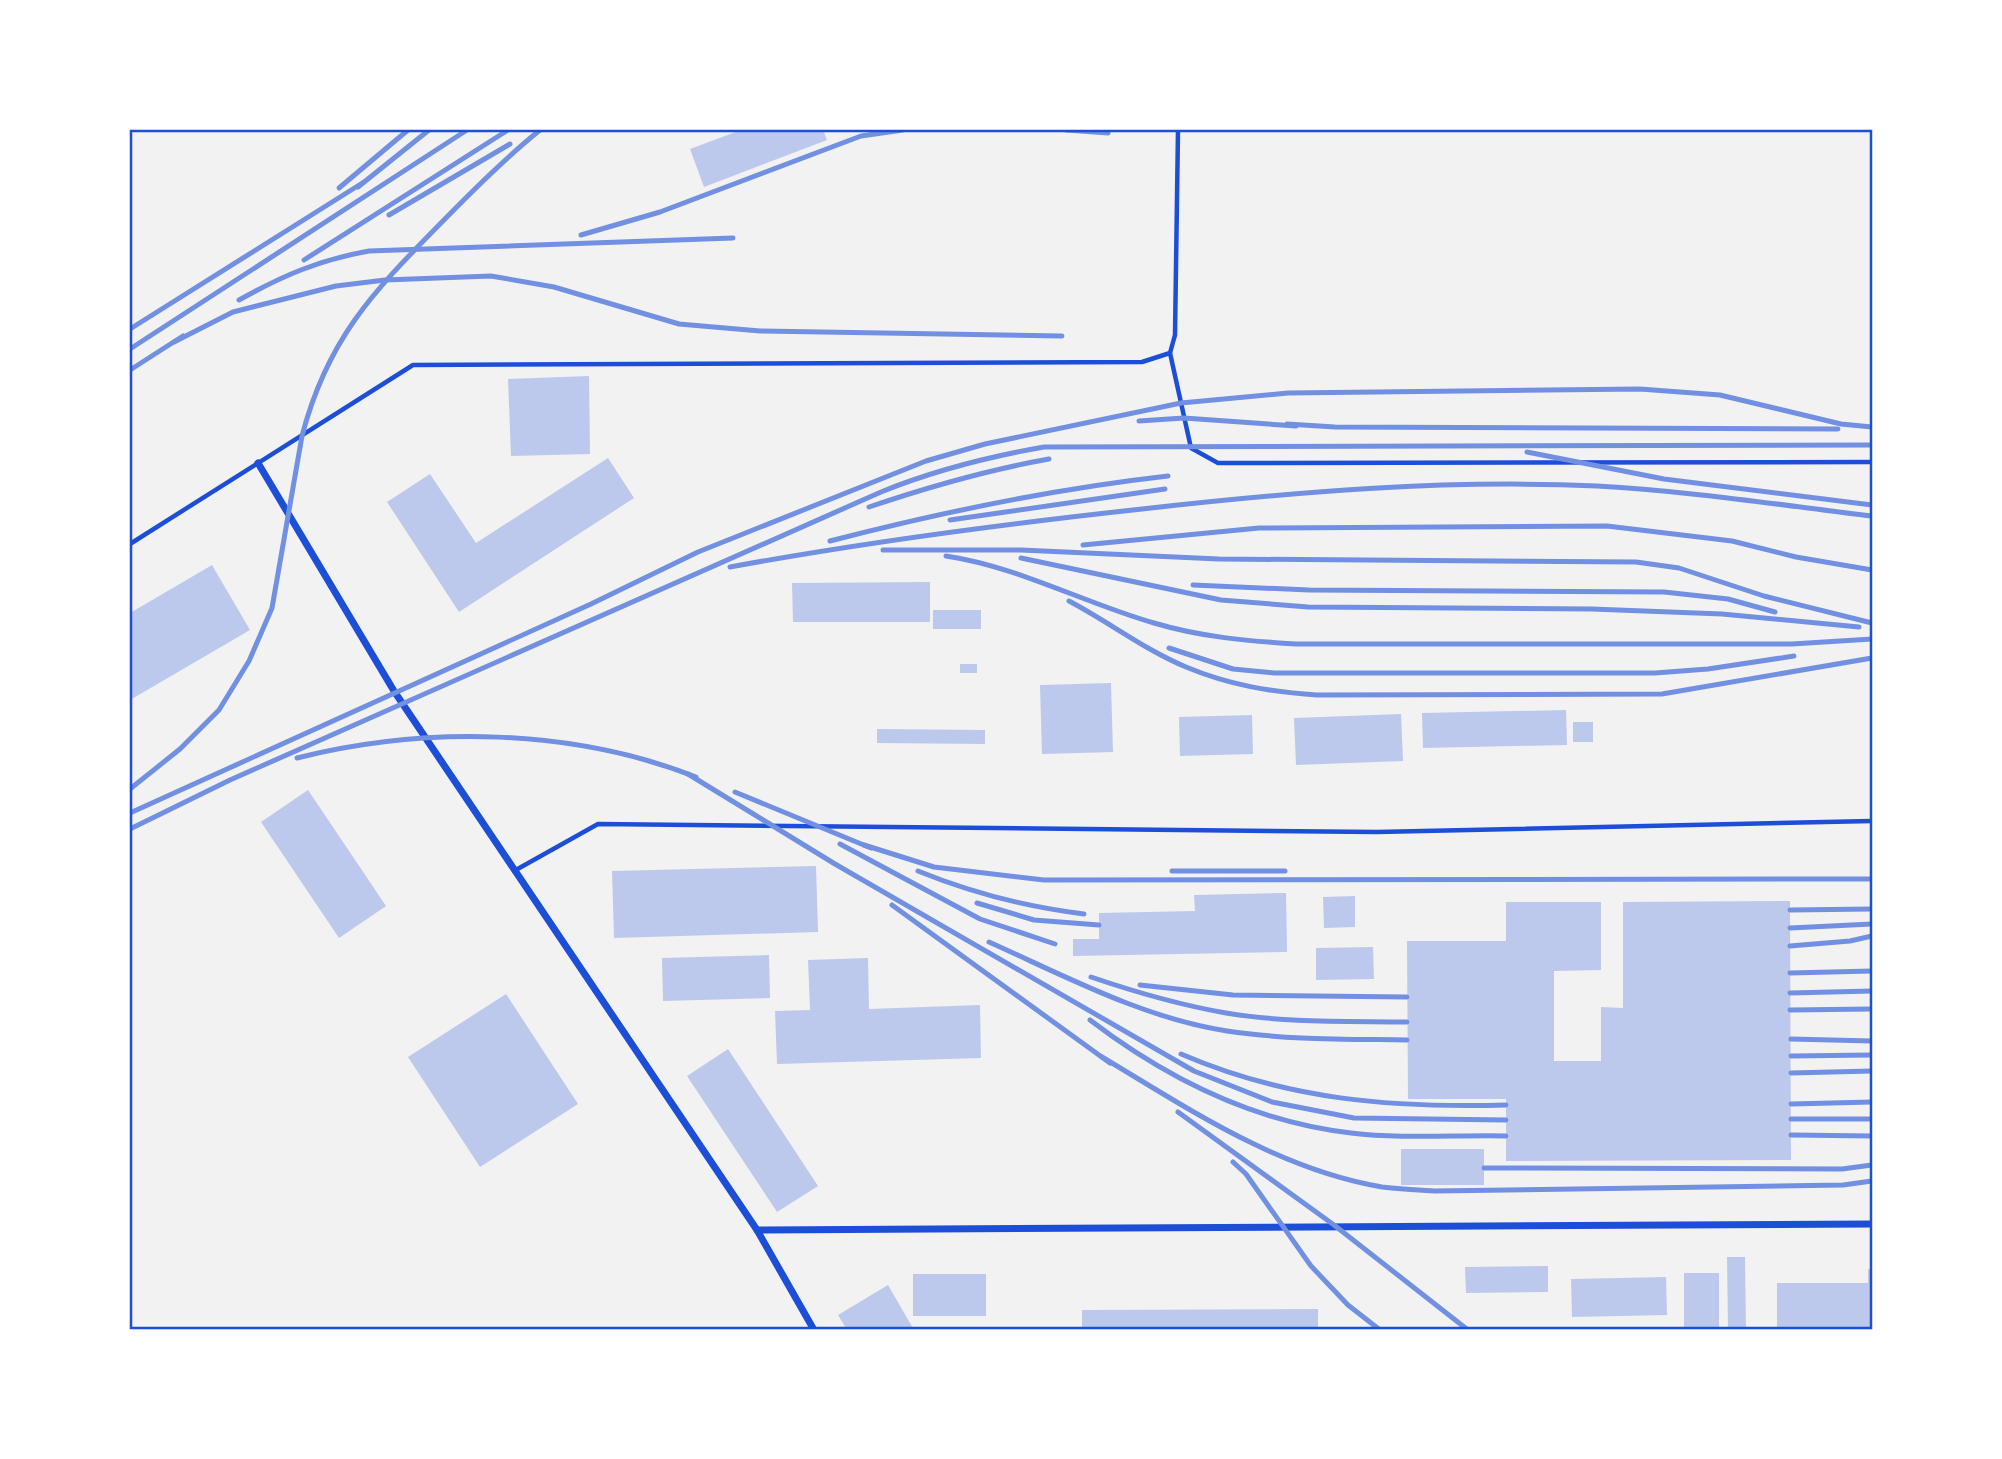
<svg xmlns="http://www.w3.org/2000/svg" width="2002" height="1459" font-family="'DejaVu Sans',sans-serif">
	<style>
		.building { fill: #bdc9ec }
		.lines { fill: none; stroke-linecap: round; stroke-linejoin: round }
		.service { stroke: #1d4ed8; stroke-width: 4.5 }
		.minor { stroke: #1d4ed8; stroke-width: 7 }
		.rail { stroke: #7290e2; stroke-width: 5 }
		.neatline { fill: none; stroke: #1d4ed8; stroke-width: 2.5 }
	</style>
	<rect width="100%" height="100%" fill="#f2f2f2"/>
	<g class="building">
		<path d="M741,130H823L827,140L704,187L690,149Z"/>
		<path d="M589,376L590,454L511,456L508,379Z"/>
		<path d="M608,458L634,498L459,612L387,502L430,474L476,543Z"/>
		<path d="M212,565L250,630L130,700V613Z"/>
		<path d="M930,582V622H793L792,583Z"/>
		<rect x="933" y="610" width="48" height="19"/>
		<rect x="960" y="664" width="17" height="9"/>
		<path d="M1111,683L1113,752L1042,754L1040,685Z"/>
		<path d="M1566,710L1567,745L1423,748L1422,713Z"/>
		<path d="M1401,714L1403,761L1296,765L1294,718Z"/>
		<path d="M1252,715L1253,754L1180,756L1179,717Z"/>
		<rect x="1573" y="722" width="20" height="20"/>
		<path d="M877,729L985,730V744L877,743Z"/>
		<path d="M308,790L386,906L339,938L261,822Z"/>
		<path d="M816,866L818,932L614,938L612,871Z"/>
		<path d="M1286,893L1287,952L1073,956V939H1099V913L1195,911L1194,895Z"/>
		<path d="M1355,896V927L1324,928L1323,897Z"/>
		<path d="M1790,901L1791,1160L1506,1161V1099H1408L1407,941H1506V902H1601V970L1554,971V1061H1601V1007L1623,1008V902Z"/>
		<path d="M1373,947L1374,979L1316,980V948Z"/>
		<path d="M769,955L770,998L663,1001L662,958Z"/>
		<path d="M868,958L869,1009L980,1005L981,1058L777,1064L775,1011L810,1010L808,960Z"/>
		<path d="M506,994L578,1104L480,1167L408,1057Z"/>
		<path d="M728,1049L818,1186L777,1212L687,1076Z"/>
		<rect x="1401" y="1149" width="83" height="36"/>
		<path d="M1727,1257H1745L1746,1330H1728Z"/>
		<path d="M1548,1266V1292L1466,1293L1465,1267Z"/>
		<path d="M1868,1269H1872V1330H1777V1283H1868Z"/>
		<rect x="1684" y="1273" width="35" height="57"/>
		<rect x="913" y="1274" width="73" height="42"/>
		<path d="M1666,1277L1667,1315L1572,1317L1571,1279Z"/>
		<path d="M888,1285L914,1330H847L838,1315Z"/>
		<path d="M1318,1309V1330H1082V1310Z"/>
	</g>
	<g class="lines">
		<g class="service">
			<path d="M1170,353L1191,448L1218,463L1872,462"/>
			<path d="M130,544L413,365L1142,362L1170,353L1175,335L1178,130"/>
			<path d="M514,871L598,824L1377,832L1872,821"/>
		</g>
		<g class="minor">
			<path d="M258,463L394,691L757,1230L814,1330"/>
			<path d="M757,1230L1872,1224"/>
		</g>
		<g class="rail">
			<path d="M1066,130L1108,133"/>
			<path d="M358,187L429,130"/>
			<path d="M339,188L408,130"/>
			<path d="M389,215L510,144"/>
			<path d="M581,235L660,212L861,136L903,130"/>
			<path d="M304,260L508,130"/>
			<path d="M239,300C284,275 319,260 369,251L733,238"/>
			<path d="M130,329L364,182"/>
			<path d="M174,342L233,312L336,286L385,280L491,276L554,287L679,324L760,331L1062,336"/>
			<path d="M130,349L467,130"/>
			<path d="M130,370L183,336"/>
			<path d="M1139,421L1184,418L1296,426"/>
			<path d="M1287,424L1335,427L1838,429"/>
			<path d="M1527,452L1664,479L1872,505"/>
			<path d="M869,507C928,487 987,470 1049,459"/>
			<path d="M950,520L1165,489"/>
			<path d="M830,541C942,512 1053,489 1168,476"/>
			<path d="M1083,545L1259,528L1607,526L1732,541L1796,557L1872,570"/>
			<path d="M883,550H1021L1219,559L1636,562L1679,568L1764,596L1872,623"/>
			<path d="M946,556C1019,567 1084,603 1154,623C1201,637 1247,641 1296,644H1792L1872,639"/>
			<path d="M1021,558L1221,600L1308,607L1592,609L1722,614L1859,627"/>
			<path d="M730,567C866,542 1004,524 1142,509C1293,492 1445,479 1597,486C1689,491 1781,505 1872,516"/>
			<path d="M1193,585L1309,590L1664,592L1728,599L1775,612"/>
			<path d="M1069,601C1109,622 1145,650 1186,667C1229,685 1271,692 1317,695L1662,694L1872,658"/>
			<path d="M1169,648L1233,669L1274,673H1655L1708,669L1794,656"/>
			<path d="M297,758C425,726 571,728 696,777"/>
			<path d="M688,774L835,864L1194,1071L1272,1102L1354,1118L1506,1120"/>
			<path d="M130,789L180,749L219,710L249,661L272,608L302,436C327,340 372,293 439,225C472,191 504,159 540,130"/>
			<path d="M735,792L871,848"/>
			<path d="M130,813L591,604L698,552L926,461L985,444L1181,403L1288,393L1640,389L1720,395L1841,424L1872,427"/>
			<path d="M130,829L230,780L881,492C935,470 987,457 1044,447L1872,445"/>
			<path d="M840,844L980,919L1055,944"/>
			<path d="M864,845L934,867L1044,880L1872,879"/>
			<path d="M918,871C972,893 1027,907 1084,914"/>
			<path d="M1172,871H1285"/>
			<path d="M977,903L1034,920L1099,925"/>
			<path d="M892,905L1110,1063"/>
			<path d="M1790,910L1872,909"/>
			<path d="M1790,928L1872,924"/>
			<path d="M989,942C1065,976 1143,1018 1227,1031C1287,1040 1347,1039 1407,1040"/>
			<path d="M1790,946L1850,941L1872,936"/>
			<path d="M1790,973L1872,971"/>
			<path d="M1091,977C1135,992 1180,1005 1226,1013C1285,1023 1347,1021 1407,1022"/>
			<path d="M1140,985L1233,995L1407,997"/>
			<path d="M1790,993L1872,991"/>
			<path d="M1790,1010L1872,1009"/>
			<path d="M1090,1020C1166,1078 1255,1122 1351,1133C1401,1139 1455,1135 1506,1136"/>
			<path d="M1791,1039L1872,1041"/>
			<path d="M1181,1054C1288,1100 1391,1108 1506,1105"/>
			<path d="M1791,1056L1872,1055"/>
			<path d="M1102,1057C1189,1109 1279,1170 1382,1187C1399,1189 1417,1190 1435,1191L1843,1185L1872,1181"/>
			<path d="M1791,1073L1872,1071"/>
			<path d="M1791,1104L1872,1102"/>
			<path d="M1178,1112L1334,1225L1468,1330"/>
			<path d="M1791,1119H1872"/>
			<path d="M1791,1135L1872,1136"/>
			<path d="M1233,1162L1246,1174L1311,1266L1348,1305L1380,1330"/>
			<path d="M1484,1168L1842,1169L1872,1165"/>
		</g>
	</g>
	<rect width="2002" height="1459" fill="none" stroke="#ffffff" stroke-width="262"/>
	<rect x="131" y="131" width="1740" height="1197" class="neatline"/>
</svg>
